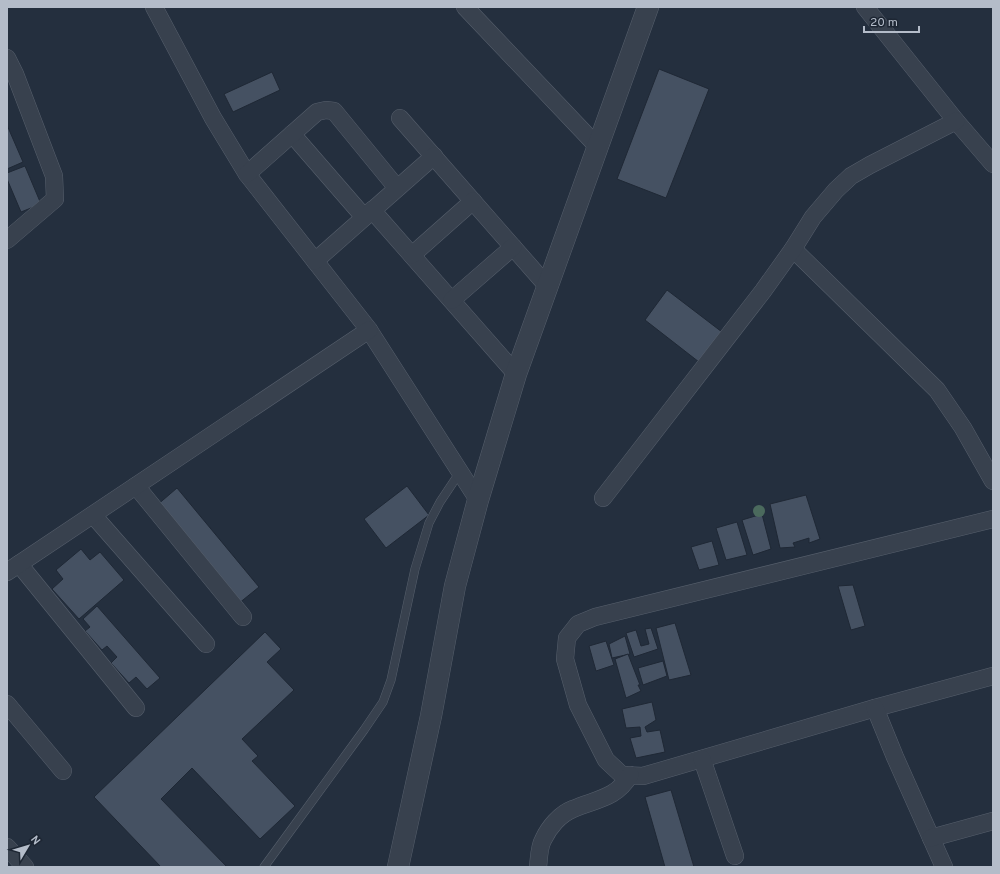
<svg xmlns="http://www.w3.org/2000/svg" width="1000" height="874" font-family="Overpass,sans-serif">
	<style>
		.building { fill: #455162; stroke: #1f2835 }
		.lines { fill: none; stroke-linecap: round; stroke-linejoin: round }
		.service-casing { stroke: #565f6c; stroke-width: 9 }
		.minor-casing { stroke: #565f6c; stroke-width: 18 }
		.tertiary-casing { stroke: #565f6c; stroke-width: 22 }
		.service { stroke: #38414e; stroke-width: 8 }
		.minor { stroke: #38414e; stroke-width: 17 }
		.tertiary { stroke: #38414e; stroke-width: 21 }
		.tree { fill: #4b6a5d }
	</style>
	<rect width="100%" height="100%" fill="#242f3e"/>
	<g class="building">
		<path d="M659,69L709,89L666,198L617,179Z"/>
		<path d="M272,72L280,90L233,112L224,94Z"/>
		<path d="M7,125L23,162L7,169Z"/>
		<path d="M25,166L41,204L21,212L7,179V173Z"/>
		<path d="M667,290L722,332L699,362L645,320Z"/>
		<path d="M407,486L429,515L386,548L364,519Z"/>
		<path d="M177,488L259,587L238,604L156,506Z"/>
		<path d="M806,495L820,539L809,543V538L793,543L795,547L780,548L770,504Z"/>
		<path d="M762,514L771,549L753,555L742,520Z"/>
		<path d="M737,522L747,555L726,560L716,528Z"/>
		<path d="M712,541L719,565L699,570L691,547Z"/>
		<path d="M81,549L90,560L100,552L124,580L79,619L52,589L63,579L56,570Z"/>
		<path d="M853,585L865,626L851,630L838,586Z"/>
		<path d="M97,606L160,678L147,689L136,677L129,683L111,663L117,657L107,646L102,650L85,631L90,627L83,619Z"/>
		<path d="M675,623L691,675L669,680L656,628Z"/>
		<path d="M651,628L658,649L634,657L626,633L636,630L641,646L649,644L645,629Z"/>
		<path d="M265,632L281,649L267,662L294,690L242,739L258,756L252,761L295,806L260,839L192,768L161,799L227,867H161L94,797Z"/>
		<path d="M625,636L630,654L612,658L609,644Z"/>
		<path d="M606,641L614,665L596,671L589,646Z"/>
		<path d="M628,654L640,685H638L641,691L626,698L615,659Z"/>
		<path d="M663,661L667,676L643,685L638,668Z"/>
		<path d="M652,702L656,720L645,727L647,732L660,730L665,752L636,758L630,738L641,736L640,727L626,728L622,709Z"/>
		<path d="M671,790L694,867H665L645,797Z"/>
	</g>
	<g class="lines">
		<defs>
			<path id="service" d="M264,867L364,730L383,702L391,680L415,569L429,523L440,502L460,472"/>
			<g id="minor">
				<path d="M154,7L213,118L247,174L369,330L478,500"/>
				<path d="M465,7L597,146"/>
				<path d="M865,7L956,121L993,164"/>
				<path d="M7,58L15,74L54,176L55,199L7,240"/>
				<path d="M400,118L548,287"/>
				<path d="M292,134L364,217"/>
				<path d="M247,174L317,112L326,110L334,111L397,188"/>
				<path d="M372,210L516,374"/>
				<path d="M793,249L937,390L963,428L993,481"/>
				<path d="M412,255L473,201"/>
				<path d="M315,261L434,156"/>
				<path d="M452,300L513,247"/>
				<path d="M136,486L243,617"/>
				<path d="M603,498L763,291L793,249L813,217L836,190L851,176L870,165L956,121"/>
				<path d="M93,515L206,644"/>
				<path d="M993,519L595,617L578,624L567,638L565,659L578,705L606,760L622,775L643,776L875,708L993,676"/>
				<path d="M19,564L136,708"/>
				<path d="M7,572L369,330"/>
				<path d="M7,704L63,771"/>
				<path d="M875,708L895,757L944,867"/>
				<path d="M702,759L735,856"/>
				<path d="M931,838L993,821"/>
				<path d="M7,847L25,867"/>
				<path d="M538,867C539,859 539,847 543,840C549,827 560,814 573,809C596,799 616,799 630,775"/>
			</g>
			<path id="tertiary" d="M398,867L431,716L455,586L478,500L516,374L648,7"/>
		</defs>
		<use href="#service" class="service-casing"/>
		<use href="#minor" class="minor-casing"/>
		<use href="#tertiary" class="tertiary-casing"/>
		<use href="#service" class="service"/>
		<use href="#minor" class="minor"/>
		<use href="#tertiary" class="tertiary"/>
	</g>
	<circle class="tree" cx="759" cy="511" r="6"/>
	<rect width="1000" height="874" fill="none" stroke="#b4bcc9" stroke-width="16"/>
	<g transform="translate(28 846) rotate(52)" stroke="#1d2633" stroke-width="3" paint-order="stroke">
	<path d="M0-3L7 15L0 10L-7 15Z" fill="#b4bcc9"/>
	<text y="-6" font-size="11" font-weight="bold" text-anchor="middle" fill="#b4bcc9">N</text>
	</g>
	<path d="M864 26v6h55v-6" fill="none" stroke="#b4bcc9" stroke-width="2"/>
	<text x="870" y="26" font-size="12" fill="#b4bcc9" stroke="#1d2633" stroke-width="3" paint-order="stroke">20 m</text>
</svg>
